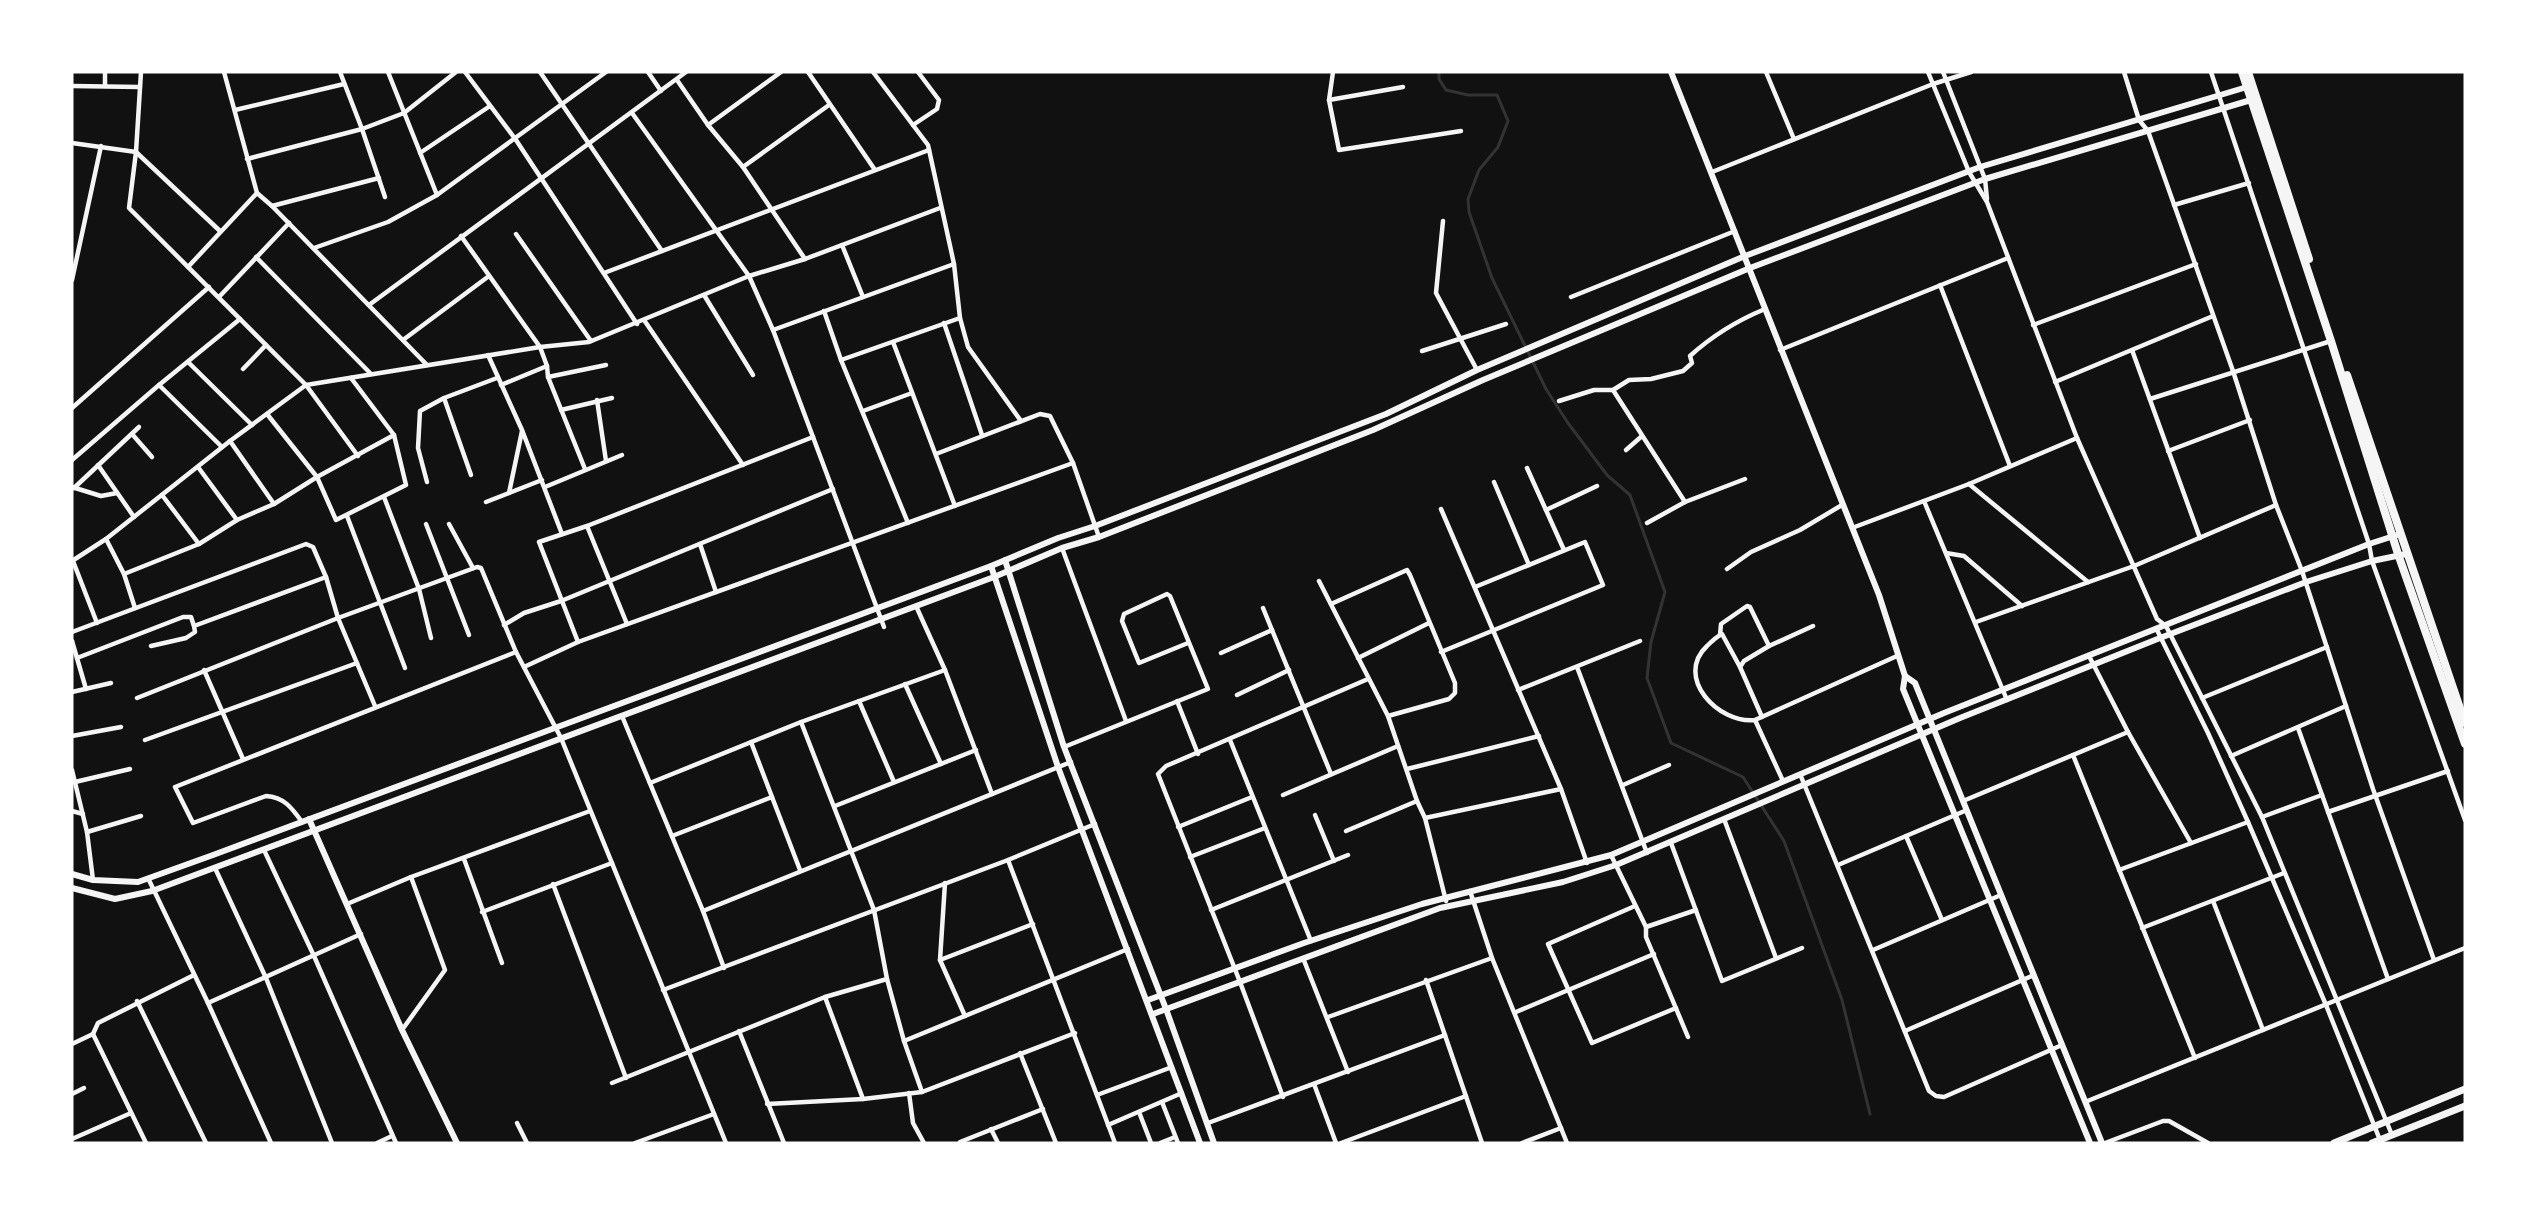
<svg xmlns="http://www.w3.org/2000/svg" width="2537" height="1215" font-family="'Titillium Web',sans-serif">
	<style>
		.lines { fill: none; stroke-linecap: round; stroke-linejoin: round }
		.stream { stroke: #333; stroke-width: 3 }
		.minor { stroke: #f5f5f5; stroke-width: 4.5 }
		.tertiary { stroke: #f5f5f5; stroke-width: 6 }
		.secondary { stroke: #f5f5f5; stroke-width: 7 }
		.primary { stroke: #f5f5f5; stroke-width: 8 }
	</style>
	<rect width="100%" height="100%" fill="#111"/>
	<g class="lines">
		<path class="stream" d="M1439,72V79L1446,90L1468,95H1497L1508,121L1498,147L1479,170L1468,199L1469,212L1492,278L1546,389L1568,423L1607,475L1630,495L1665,592L1651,642L1647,678L1671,743L1743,777L1784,841L1842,1000L1870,1114"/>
		<g class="minor">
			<path d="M141,72L136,152L129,208L306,385L358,456"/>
			<path d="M340,72L362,129L385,197"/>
			<path d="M388,72L437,195L606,72"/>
			<path d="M465,72L516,140L637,324"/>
			<path d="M540,72L662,251"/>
			<path d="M648,72L661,91"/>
			<path d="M808,72L875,170"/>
			<path d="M873,72L928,145L954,264L960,318L968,347L1021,421"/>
			<path d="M1333,72L1329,100L1339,150L1461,131"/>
			<path d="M1766,72L1794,139"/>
			<path d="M1928,72L1969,172L1987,202L2077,438L2157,619L2166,626L2262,817L2392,1135"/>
			<path d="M1943,72L1985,179L1987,199"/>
			<path d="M2124,72L2139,120L2148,131L2233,371L2276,505L2302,571L2373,789L2434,960"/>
			<path d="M2211,72L2369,544L2372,561L2465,820"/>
			<path d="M677,80L708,125L743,167L805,259"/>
			<path d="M72,86L140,87"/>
			<path d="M105,86V72"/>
			<path d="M1329,100L1403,87"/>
			<path d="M235,110L344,84"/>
			<path d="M632,113L749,276L773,330L884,627"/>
			<path d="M708,125L781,72"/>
			<path d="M913,125L937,109L939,100L918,72"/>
			<path d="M72,143L136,152L220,231"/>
			<path d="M420,153L490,106"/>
			<path d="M247,159L362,129L404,113L456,72"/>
			<path d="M743,167L829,105"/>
			<path d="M1712,172L1933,84L1971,72"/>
			<path d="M257,193L272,206L379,178"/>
			<path d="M2174,205L2249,183"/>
			<path d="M272,206L427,365"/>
			<path d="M1443,221L1436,293L1477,370"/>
			<path d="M516,234L591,341"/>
			<path d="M461,236L540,347L547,366L548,377L585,469"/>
			<path d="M842,245L863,297"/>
			<path d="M314,248L388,222L437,195"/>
			<path d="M256,257L371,374"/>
			<path d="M188,267L257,193L224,72"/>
			<path d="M604,273L929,150"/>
			<path d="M72,280L101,146"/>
			<path d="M1940,285L2010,466"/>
			<path d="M704,295L753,375"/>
			<path d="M219,297L289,223"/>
			<path d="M1571,297L1735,231"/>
			<path d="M369,305L686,72"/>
			<path d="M824,311L841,360L908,523"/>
			<path d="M644,320L743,465"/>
			<path d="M944,323L982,435"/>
			<path d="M2033,325L2196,264"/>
			<path d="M773,330L954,264"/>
			<path d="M403,340L489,276"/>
			<path d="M893,342L955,506"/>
			<path d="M1780,350L2008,258"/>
			<path d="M2132,350L2200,538"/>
			<path d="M1422,351L1506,324"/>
			<path d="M488,355L522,430L562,534"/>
			<path d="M841,360L960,318"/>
			<path d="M188,362L252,425"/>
			<path d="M243,369L266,345"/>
			<path d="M548,377L606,365"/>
			<path d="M2055,382L2213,316"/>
			<path d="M501,385L547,366"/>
			<path d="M1613,390L1685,502"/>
			<path d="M444,398L471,475"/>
			<path d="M2150,399L2331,341"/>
			<path d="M597,400L606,461"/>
			<path d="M1559,401L1594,390H1613L1629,380L1651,379L1683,371L1692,363L1690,356C1713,335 1736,321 1765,309"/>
			<path d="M72,408L209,287"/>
			<path d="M561,410L612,398"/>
			<path d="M863,411L912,393"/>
			<path d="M267,414L317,477L336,520L406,485L394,435L351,378"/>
			<path d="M132,434L152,457"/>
			<path d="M813,437L587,526L539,542L578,642L1073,463"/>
			<path d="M230,441L274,504"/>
			<path d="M222,447L159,385L240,319"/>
			<path d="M1626,450L1642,436"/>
			<path d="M2168,451L2250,420"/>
			<path d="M936,454L1040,414L1050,416L1073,463L1099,537"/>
			<path d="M72,460L159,385"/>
			<path d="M98,465L134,517"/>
			<path d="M198,467L237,520"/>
			<path d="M1527,468L1564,550"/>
			<path d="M427,482L418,448L420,411L444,398L497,378"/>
			<path d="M1494,482L1529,565"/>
			<path d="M1969,484L2088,582"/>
			<path d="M72,487L101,496L117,493"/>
			<path d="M545,487L622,455"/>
			<path d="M74,488L139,427"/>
			<path d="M509,493L522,431"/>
			<path d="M162,495L199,544"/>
			<path d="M384,497L419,589L431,638"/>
			<path d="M1924,501L2007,700"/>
			<path d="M486,502L542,480"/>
			<path d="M1441,509L1561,789L1587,863"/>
			<path d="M1546,510L1597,486"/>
			<path d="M347,516L405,668"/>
			<path d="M1647,523L1685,502L1745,479"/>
			<path d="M426,524L469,635"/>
			<path d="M449,524L473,568"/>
			<path d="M587,526L627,624"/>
			<path d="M1852,528L1969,484L2077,438"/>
			<path d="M106,539L124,574L135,608"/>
			<path d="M700,544L716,592"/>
			<path d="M1062,548L1126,721"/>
			<path d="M1946,553L1964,556L2022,606"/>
			<path d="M72,561L106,539L230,441L306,385L540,347L589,342L749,276L805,259L940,208"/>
			<path d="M73,561L97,623"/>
			<path d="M1727,569L1751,552L1800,530L1842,505"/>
			<path d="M124,574L199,544L237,520L274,504L317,477L394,435"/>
			<path d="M1319,581L1388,716L1417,801L1425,818L1446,901"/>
			<path d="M1331,604L1407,570L1410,575L1455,683V693L1449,699L1388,716"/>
			<path d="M916,606L945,670L992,794"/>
			<path d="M1263,608L1272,630"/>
			<path d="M1976,622L2134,566L2276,505"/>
			<path d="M504,625L524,613L561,601L833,489"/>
			<path d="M2156,628L2208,733L2248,822L2326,1005L2380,1140"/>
			<path d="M72,632L306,544L313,547L326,577L338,618L375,706"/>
			<path d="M1720,635L1721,624L1747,606L1750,607L1769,646L1813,626"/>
			<path d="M72,641L86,689"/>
			<path d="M151,646L186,638L195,632L194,626L326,577"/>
			<path d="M1441,652L1603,585L1585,542L1475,587"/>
			<path d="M1221,653L1272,630L1331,774"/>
			<path d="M2089,656L2128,732L2191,843"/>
			<path d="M77,658L183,617H191L194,626"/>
			<path d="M1358,658L1429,623"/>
			<path d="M524,667L578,642"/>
			<path d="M1577,667L1647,853"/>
			<path d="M1740,667L1722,634C1716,637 1712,641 1707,646C1674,677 1718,724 1755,720L1897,656"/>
			<path d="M204,670L243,759"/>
			<path d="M905,684L941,764"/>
			<path d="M1518,690L1640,641"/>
			<path d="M72,692L111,683"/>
			<path d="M1237,695L1289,670"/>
			<path d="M137,698L338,618L477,567L481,568L516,652L561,738L726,1143"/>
			<path d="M2202,698L2327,647"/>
			<path d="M859,701L894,782"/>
			<path d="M1177,701L1198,754"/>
			<path d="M622,716L703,911L724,968"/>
			<path d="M1762,717L1740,667L1744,661L1769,646"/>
			<path d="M1755,720L1783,781"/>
			<path d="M801,722L874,910L887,979L904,1041L922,1092"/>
			<path d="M2298,728L2388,979"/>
			<path d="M72,736L121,727"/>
			<path d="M145,740L357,663"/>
			<path d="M1230,740L1311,941"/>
			<path d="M751,742L772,797"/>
			<path d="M1064,747L1208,689L1170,596L1167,594L1124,614L1122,621L1139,663L1188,643"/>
			<path d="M2073,755L2195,1058"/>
			<path d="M2231,756L2346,706"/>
			<path d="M1407,769L1539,736"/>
			<path d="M72,770L87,832L93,880"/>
			<path d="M1800,774L1929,1091L1936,1096L1944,1097L2062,1045"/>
			<path d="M75,782L130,769"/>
			<path d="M650,783L801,722L945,670"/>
			<path d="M1623,785L1669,765"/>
			<path d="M1283,795L1398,746"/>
			<path d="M1963,801L2128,732"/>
			<path d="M835,806L976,750"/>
			<path d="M72,811L83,814"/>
			<path d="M2328,812L2448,771"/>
			<path d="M1315,815L1334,861"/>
			<path d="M2262,817L2322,795"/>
			<path d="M1425,818L1561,789"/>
			<path d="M1724,819L1776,958"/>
			<path d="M302,822C292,808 284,797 266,796L193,823L175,787L516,652"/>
			<path d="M1178,827L1252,797"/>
			<path d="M1346,831L1417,801"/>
			<path d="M87,832L141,816"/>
			<path d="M672,836L772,797L800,870"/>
			<path d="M1906,836L1942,920"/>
			<path d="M1671,843L1722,981L1802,948"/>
			<path d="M264,850L314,956L396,1143"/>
			<path d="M1611,855L1646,927V937L1688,1037"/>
			<path d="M1190,857L1265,828"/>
			<path d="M464,859L502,963"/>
			<path d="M1008,860L1115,1143"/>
			<path d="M1838,865L1967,810"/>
			<path d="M215,868L266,978L332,1143"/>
			<path d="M2119,870L2248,822"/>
			<path d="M148,878L208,1003L271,1143"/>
			<path d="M945,883L940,960L965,1016"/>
			<path d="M553,884L626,1078"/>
			<path d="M1470,891L1492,958L1567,1143"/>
			<path d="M2213,901L2263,1030"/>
			<path d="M347,904L411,877L590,811"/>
			<path d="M1635,906L1548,944L1592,1043L1676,1008"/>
			<path d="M1211,910L1348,855"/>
			<path d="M703,911L1071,762"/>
			<path d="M482,912L612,863"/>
			<path d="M1646,927L1696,910"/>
			<path d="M2142,928L2284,873"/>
			<path d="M1873,950L2001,895"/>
			<path d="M1303,958L1348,1072"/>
			<path d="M940,960L1033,924"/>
			<path d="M1426,980L1482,1143"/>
			<path d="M663,990L1008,860L1095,824"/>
			<path d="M825,997L863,1099"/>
			<path d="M137,1001L206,1143"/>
			<path d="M208,1003L361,934"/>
			<path d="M1516,1012L1654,954"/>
			<path d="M1328,1017L1492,958"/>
			<path d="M402,1030L445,970L411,877"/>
			<path d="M739,1031L784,1143"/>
			<path d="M1905,1031L2034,975"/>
			<path d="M93,1034L146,1143"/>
			<path d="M904,1041L1128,949"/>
			<path d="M72,1044L93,1034L98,1023L194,975"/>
			<path d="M1020,1053L1056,1143"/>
			<path d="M612,1083L825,997L887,979"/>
			<path d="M1314,1084L1336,1143"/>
			<path d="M909,1093L913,1123L924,1143"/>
			<path d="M72,1094L84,1088"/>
			<path d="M1097,1095L1172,1067"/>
			<path d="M1283,1097L1240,982L1158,774L1166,766L1368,679"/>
			<path d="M1162,1102L1178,1143"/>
			<path d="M2085,1102L2465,948"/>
			<path d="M767,1104L863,1099L922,1092L1075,1033"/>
			<path d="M1139,1112L1151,1143"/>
			<path d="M517,1123L527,1143"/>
			<path d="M1208,1123L1445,1035"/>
			<path d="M1108,1125L1182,1093"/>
			<path d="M991,1129L998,1143"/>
			<path d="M72,1139L131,1113"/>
			<path d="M960,1142L1043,1109"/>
			<path d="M377,1143L392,1136"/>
			<path d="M635,1143L714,1114"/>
			<path d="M1160,1143L1175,1137"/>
			<path d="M1341,1143L1466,1096"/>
			<path d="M1522,1143L1561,1128"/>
			<path d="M2105,1143L2163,1121H2169L2208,1143"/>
		</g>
		<g class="tertiary">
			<path d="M1671,72L1879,595L1905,676L1903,689L2090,1143"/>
			<path d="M1005,560L1064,747L1166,1009L1214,1143"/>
			<path d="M991,566L1058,767L1200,1143"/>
			<path d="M1905,676L1915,683L2102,1143"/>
			<path d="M309,819L402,1030L457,1143"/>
			<path d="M72,874L93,880L138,882L213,855L991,566L1058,538L1095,526L1386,414L1477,370L1745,256L1980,167L2247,87"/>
			<path d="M72,888L115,899L152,891L994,577L1062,548L1099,537L1373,430L1483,380L1750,268L1985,179L2251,100"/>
			<path d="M1148,1000L1304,943L1422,904L1611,855L1944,713L2369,544L2400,534"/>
			<path d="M1153,1014L1440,908L1563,882L1616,865L1960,718L2160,638L2306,582L2372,561L2406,554"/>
		</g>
		<g class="secondary">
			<path d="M2334,1143L2465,1089"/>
			<path d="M2372,1143L2465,1106"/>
		</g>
		<g class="primary">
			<path d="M2242,72L2331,341L2398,554L2465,744"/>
			<path d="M2248,72L2309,259"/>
			<path d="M2347,375L2465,723"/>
		</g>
	</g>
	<rect width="2537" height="1215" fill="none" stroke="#ffffff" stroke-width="147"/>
</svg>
